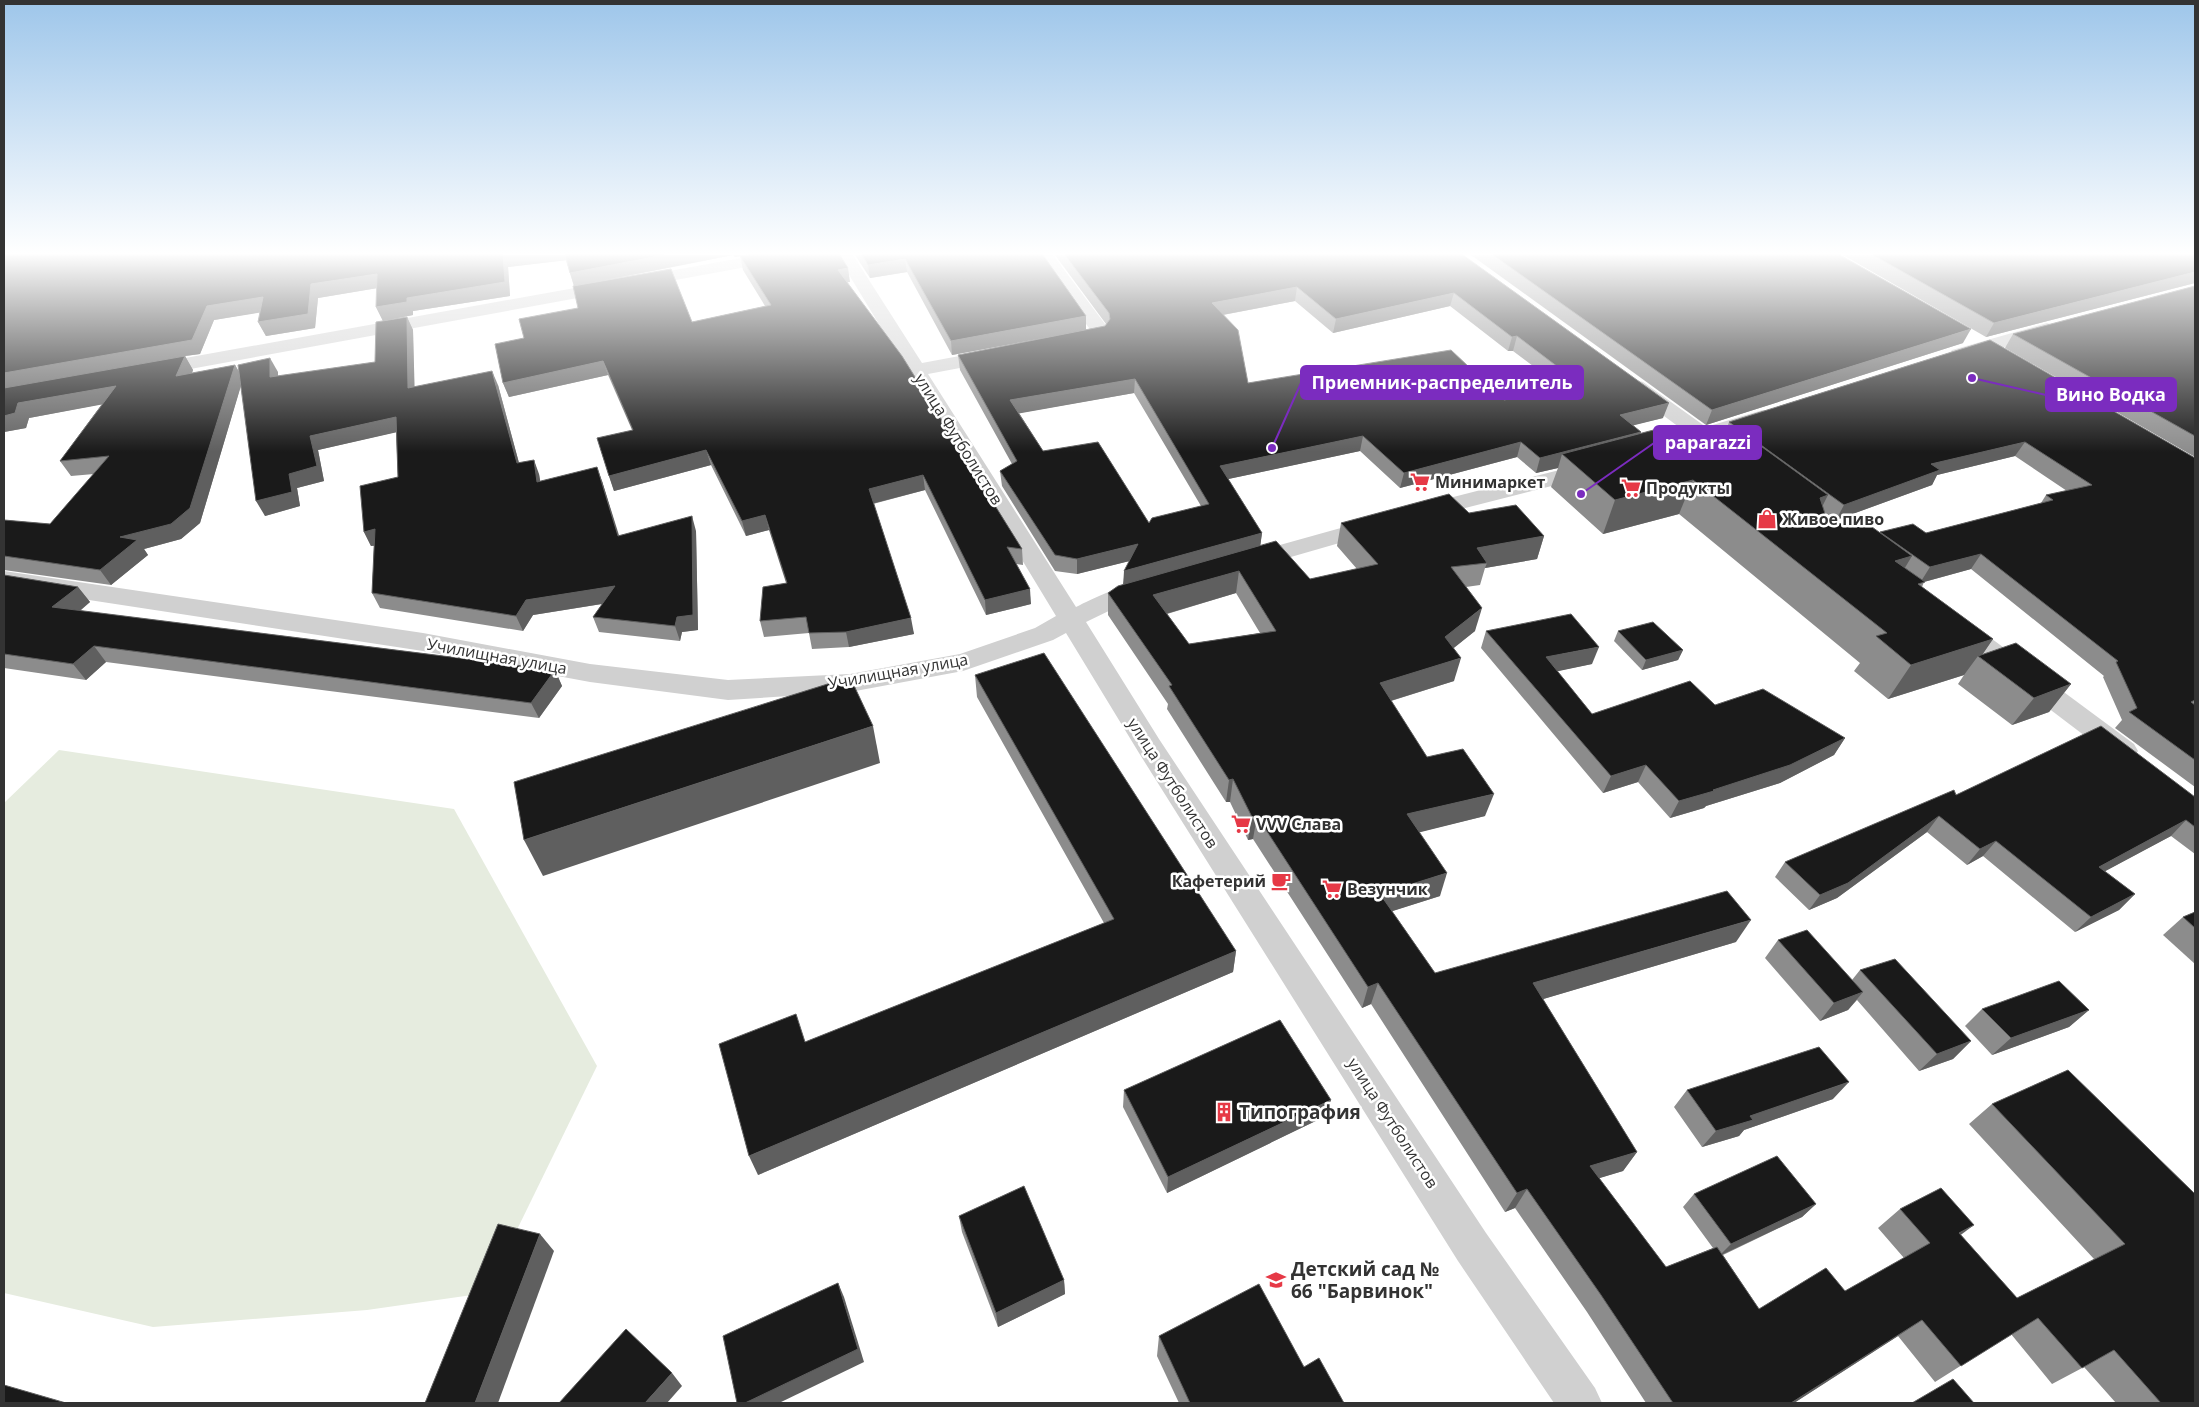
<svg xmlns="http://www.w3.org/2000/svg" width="2199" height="1407" font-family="'Open Sans',sans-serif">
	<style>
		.green { fill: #e6ecdf }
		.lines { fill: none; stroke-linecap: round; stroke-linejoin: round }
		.minor { fill: #d0d0d0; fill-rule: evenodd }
		.wall { fill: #8c8c8c; fill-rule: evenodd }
		.shaded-wall { fill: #5f5f5f }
		.building { fill: #1a1a1a; stroke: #5f5f5f; fill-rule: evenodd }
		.labels { text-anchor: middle; stroke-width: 5; stroke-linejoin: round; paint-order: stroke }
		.street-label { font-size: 16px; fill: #333; stroke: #fff }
		.poi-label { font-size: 16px; font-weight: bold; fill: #333; stroke: #fff; text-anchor: start }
		.near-poi-label { font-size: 19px; font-weight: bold; fill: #333; stroke: #fff; text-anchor: start }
		.leader { fill: none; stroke: #7b2cbf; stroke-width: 2 }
		.callout-dot { fill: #7b2cbf; stroke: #fff; stroke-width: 2 }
		.callout { fill: #7b2cbf; stroke: #7b2cbf; stroke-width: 2 }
		.callout-label { font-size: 18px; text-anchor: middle; font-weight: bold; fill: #fff }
	</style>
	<rect width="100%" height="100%" fill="#fff"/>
	<path class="green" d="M59,750L454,809L597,1066L486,1293L367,1310L153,1327L4,1293V803Z"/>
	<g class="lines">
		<g class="minor">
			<path d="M758,255H794L791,259L785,260L152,376L145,374L142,370L145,366L152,364Z"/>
			<path d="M837,255H853L922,363L997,349L1004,351L1007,355L1004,359L997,361L928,374L1076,607C1095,597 1133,579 1154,584L1157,590L1154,596L1117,607L1086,622L1159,739L1486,1233L1595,1388L1602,1403H1554L1458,1261L1139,753L1066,633L1053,640L963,671L850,692L728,700L590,682L423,651L4,587V571L423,633L590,664L728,680L850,674L960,654L1035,628L1056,616Z"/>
			<path d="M1036,255H1053L1105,324L1108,332C1099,345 1077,350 1061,346L1058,342L1061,338L1087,333L1089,328Z"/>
			<path d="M2047,323L2054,325L2056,329L2054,333L1959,360L1952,358L1949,354L1952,350Z"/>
			<path d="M1636,380L1643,382L1706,427L1763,410L1770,412L1773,416L1770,420L1719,437L1725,443L1722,448L1714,449L1700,443L1656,456L1648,455L1645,450L1648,445L1687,433L1629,390L1626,386L1629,382Z"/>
			<path d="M1591,462L1599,464L1602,469L1599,474L1422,519L1414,517L1410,512L1414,507Z"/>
			<path d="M1373,519L1381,521L1385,526L1381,531L1249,569L1240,566L1237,561L1240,556Z"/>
			<path d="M1956,617L1965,619L2134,744L2138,751L2134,758L2124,762L2114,758L1947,631L1943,625L1947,619Z"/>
		</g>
	</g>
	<g class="wall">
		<path d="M4,255H840L850,282H847L1022,549L1023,565L1016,564L1031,604L986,615L925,490L873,504L914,634L849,647L812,649L809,633L764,637L760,621L786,583L769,530L746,536L711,465L614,491L609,476L632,430L608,375L509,397L503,383L524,338L578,308L574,286L566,260L508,267L510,296L413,311V315L383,321L376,307L377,288L318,298L315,328L266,336L258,322L260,312L214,320L200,354L185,356L193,370L192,373L235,365L240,373L278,372V376L375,362L407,317L413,330L414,386L498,385L519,463L539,474L540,481H602L619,535L696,531L698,630L682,632L680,641L599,632L593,617L602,604L533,615L523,631L380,608L372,593L374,546H371L364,532L398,477L396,432L318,450L324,481L297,488L300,506L265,516L241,385L200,523L181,539L144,549L148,555L111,585L4,570V520L50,524L94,474L71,476L60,461L102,404L29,418L26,428L4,432ZM733,255L735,257L740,256L743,270L765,306L692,322L593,283Z"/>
		<path d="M855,255H1043L1086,316V330L952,355L907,272L870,278Z"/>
		<path d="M1055,255H1463L1663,418L1633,425L1641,432V433L1683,441L1726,431L1729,422L1990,340L2195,458V787L2115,728L2122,720L2103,677L2104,676L1971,569L1924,582L1922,587L1993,639L1982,655L2071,684L2049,712L2012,725L1958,684L1964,675L1888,699L1854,671L1860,663L1679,514L1603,534L1551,487L1558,468L1536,473L1517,457L1400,488L1360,451L1228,479L1262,533L1260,546L1310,579L1357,569L1337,546L1341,523L1469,513L1544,536L1537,559L1485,568L1480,585L1466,587L1475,631L1453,648L1454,681L1391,701L1427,757L1485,816L1419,832L1440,896L1392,911L1435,973L1736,942L1543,999L1637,1152L1623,1171L1599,1178L1666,1267L1713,1248L1683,1207L1694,1194L1816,1204L1802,1217L1723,1255L1759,1309L1845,1291L1904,1258L1878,1228L1900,1209L1961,1235L2017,1298L2094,1259L1969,1124L1992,1104L2068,1070L2195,1403H2116L2084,1367L2052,1384L2011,1334L1935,1382L1898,1336L1794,1403H1646L1587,1312L1515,1208L1505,1212L1371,1004L1362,1008L1253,839L1248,840L1230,802H1226L1167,709L1168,704L1108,615V593L1123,585L1129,561L1077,574L1055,571L1002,486L1000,471L1012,464L960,370L958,355L1105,326L1106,324ZM1295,301L1333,333L1450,306L1508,351H1513L1561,387L1504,400L1248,383L1223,315ZM1134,393L1201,506L1149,523L1043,451L1019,413ZM2015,456L2067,491L2046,495L2041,503L1926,533L1880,532V533L1829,526L1824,512L1836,520L1932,485L1937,475ZM1236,593L1260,633L1189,644L1167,614Z"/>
		<path d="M1471,255H1840L1963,343L1706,425Z"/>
		<path d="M1843,255H2195V284V283L1986,337Z"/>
		<path d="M2195,286V457L2005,348L2013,334Z"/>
		<path d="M4,575L78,587L90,602L80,611L555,670L562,686L539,718L106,662L86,680L4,668Z"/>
		<path d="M1486,631L1592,664L1557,671L1592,714L1715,705L1845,738L1834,755L1780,783L1706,806L1704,808L1670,818L1638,782L1603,793L1481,648Z"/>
		<path d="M1618,631L1683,650L1678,660L1642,670L1614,641Z"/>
		<path d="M975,675L1236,951L1233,972L758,1175L805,1042L1104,923L977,697Z"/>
		<path d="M1956,795L2195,797V854L2171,836L2105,871L2135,894L2119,910L2075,932L1983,856L1967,865L1927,832L1837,898L1809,910L1775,877L1785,862Z"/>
		<path d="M2195,912V964L2163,935L2183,917Z"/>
		<path d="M1778,940L1852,980L1860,970L1971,1041L1953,1059L1919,1071L1857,1000L1848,1010L1820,1021L1765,958Z"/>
		<path d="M1982,1009L2089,1010L2069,1027L1992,1055L1965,1026Z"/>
		<path d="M1124,1090L1326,1116L1167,1193L1123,1107Z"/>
		<path d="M1687,1090L1833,1099L1744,1130L1739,1136L1702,1147L1674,1107Z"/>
		<path d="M959,1216L1064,1280L1065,1294L998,1327L962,1232Z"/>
		<path d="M1159,1336L1304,1367L1344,1403H1179L1157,1356Z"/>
	</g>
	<g class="shaded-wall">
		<path d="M503,255H566L568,260L508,267L510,296L413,311V315L383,321L376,307Z"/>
		<path d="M664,255H733L574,286L570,273Z"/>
		<path d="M734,255H749L735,257Z"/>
		<path d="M905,259L907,272L870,278L868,265Z"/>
		<path d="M848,268L850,282L840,283L838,270Z"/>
		<path d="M2195,272V283L1986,337L1994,323Z"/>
		<path d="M377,274L384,287L318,298L315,328L266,336L258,322L311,284Z"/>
		<path d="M1297,287L1295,301L1211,317L1212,303Z"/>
		<path d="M1454,293L1450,306L1333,333L1336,319Z"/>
		<path d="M263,297L270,311L214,320L200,354L185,356L193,370L185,391L176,376L4,390V373L207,306Z"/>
		<path d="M1086,316V330L952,355L951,341Z"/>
		<path d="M407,317L413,330L415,402L408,388Z"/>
		<path d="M1971,329L1963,343L1706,425L1712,410Z"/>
		<path d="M1517,336L1513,351H1508L1512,337Z"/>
		<path d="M270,358L278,372V391L270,377Z"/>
		<path d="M603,361L608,375L509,397L503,383Z"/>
		<path d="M235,365L243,379L200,523L181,539L144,549L148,555L111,585L100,570Z"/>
		<path d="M492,371L498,385L523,478L517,463Z"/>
		<path d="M1135,379L1134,393L1011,415L1010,400Z"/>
		<path d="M116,386L126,400L29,418L26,428L4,432V416L18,403Z"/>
		<path d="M1669,403L1663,418L1615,430L1620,415Z"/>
		<path d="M396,417L402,431L318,450L324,481L297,488L300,506L265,516L256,501L289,474L310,436Z"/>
		<path d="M1641,432L1636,447L1562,454L1558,468L1536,473L1540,458Z"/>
		<path d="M1363,436L1360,451L1219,481L1220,466Z"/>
		<path d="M1521,442L1517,457L1400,488L1404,473Z"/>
		<path d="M2025,442L2015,456L1937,475L1932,485L1836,520L1844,505L1931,464Z"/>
		<path d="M706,450L711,465L614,491L609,476Z"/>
		<path d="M534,460L539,474L543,497L537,482Z"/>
		<path d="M597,467L602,481L623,550L618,536Z"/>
		<path d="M923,475L925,490L871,504L869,489Z"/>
		<path d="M1693,480L1679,514L1603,534L1615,500Z"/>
		<path d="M1828,495L1811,529L1820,498Z"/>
		<path d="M765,515L769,530L746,536L742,521Z"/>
		<path d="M692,516L696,531L698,630L682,632L680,641L675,626Z"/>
		<path d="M375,529L382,544L371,546L364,532Z"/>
		<path d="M1262,533L1260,548L1123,586L1124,571Z"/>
		<path d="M1544,536L1537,559L1485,568L1487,563L1477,548Z"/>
		<path d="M1138,544V559L1077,574V559Z"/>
		<path d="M1981,554L1971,569L1920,583L1930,567Z"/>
		<path d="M1912,556L1891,591L1895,561Z"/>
		<path d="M1239,571L1236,593L1152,618L1153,595Z"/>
		<path d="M615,586L620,601L533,615L523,631L516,616L526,600Z"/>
		<path d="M78,587L90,602L65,623L52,607Z"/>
		<path d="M1030,589L1031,604L986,615L985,600Z"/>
		<path d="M1482,608L1475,631L1439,660L1445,637Z"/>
		<path d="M911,618L914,634L849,647L846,632Z"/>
		<path d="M1993,639L1980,658L1978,656L1964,675L1888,699L1911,665Z"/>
		<path d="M94,646L106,662L86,680L73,664Z"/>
		<path d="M1599,647L1592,664L1540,675L1546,657Z"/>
		<path d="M1683,650L1678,660L1642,670L1646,660Z"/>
		<path d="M1461,658L1454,681L1374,706L1380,683Z"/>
		<path d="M555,670L562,686L539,718L531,703Z"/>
		<path d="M2071,684L2049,712L2012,725L2034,698Z"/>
		<path d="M873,726L880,763L543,876L524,840Z"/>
		<path d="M1845,738L1834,755L1780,783L1706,806L1704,808L1670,818L1679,801L1713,790Z"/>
		<path d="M1646,765L1638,782L1603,793L1611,776Z"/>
		<path d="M1233,779L1230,802H1226L1229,780Z"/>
		<path d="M1494,794L1485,816L1401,837L1407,814Z"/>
		<path d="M1257,816L1253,839L1248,840L1252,817Z"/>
		<path d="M1939,816L1927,832L1837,898L1809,910L1820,895Z"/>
		<path d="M2186,820L2171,836L2085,882L2099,867Z"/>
		<path d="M1996,841L1983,856L1967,865L1980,849Z"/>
		<path d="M1447,873L1440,896L1374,917L1380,894Z"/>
		<path d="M2135,894L2119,910L2075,932L2091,917Z"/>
		<path d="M1751,920L1736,942L1523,1005L1533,983Z"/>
		<path d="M1236,951L1233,972L758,1175L749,1156Z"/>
		<path d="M1378,983L1371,1004L1362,1008L1368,987Z"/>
		<path d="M1863,992L1848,1010L1820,1021L1834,1003Z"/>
		<path d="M2089,1010L2069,1027L1992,1055L2011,1038Z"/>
		<path d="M1971,1041L1953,1059L1919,1071L1937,1054Z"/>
		<path d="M1849,1082L1833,1099L1744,1130L1739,1136L1702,1147L1716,1131L1750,1116Z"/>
		<path d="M1331,1100L1326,1116L1167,1193L1168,1177Z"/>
		<path d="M1637,1152L1623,1171L1577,1185L1590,1166Z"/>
		<path d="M1527,1189L1515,1208L1505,1212L1517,1193Z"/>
		<path d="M1816,1204L1802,1217L1719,1256L1731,1244Z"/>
		<path d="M1974,1225L1950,1243L1959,1233Z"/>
		<path d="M540,1234L554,1251L498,1403H475Z"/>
		<path d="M1064,1280L1065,1294L998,1327L996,1313Z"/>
		<path d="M838,1283L844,1297L864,1362L779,1403H745Z"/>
		<path d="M1922,1320L1898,1336L1794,1403H1791Z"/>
		<path d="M672,1373L682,1386L667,1403H645Z"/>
	</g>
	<g class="building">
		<path d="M4,255H503L505,282L407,298V302L376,307L377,274L311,284L308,314L258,322L263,297L207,306L192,340L4,373Z"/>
		<path d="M565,255H664L570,273Z"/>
		<path d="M748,255H840L848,268L838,270L902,356L1022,549L1007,547L1030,589L985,600L923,475L869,489L911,618L846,632L809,633L806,617L760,621L763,587L787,583L765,515L742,521L706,450L609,476L597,438L633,430L603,361L503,383L495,344L524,338L519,319L578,308L573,286L671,269L692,322L771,305L740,256Z"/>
		<path d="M862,255H1043L1086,316L951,341L905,259L868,265Z"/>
		<path d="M1065,255H1463L1669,403L1620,415L1641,432L1540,458L1521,442L1404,473L1363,436L1220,466L1262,533L1124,571L1138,544L1077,559L1055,555L1000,471L1017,461L958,355L1105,326L1110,319L1109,313ZM1297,287L1336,319L1454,293L1512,337L1517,336L1579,383L1504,400L1451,350L1248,383L1238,330L1212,303ZM1135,379L1209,504L1152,518L1149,523L1098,442L1043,451L1010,400Z"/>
		<path d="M1493,255H1840L1971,329L1712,410Z"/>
		<path d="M1873,255H2195V272L1994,323Z"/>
		<path d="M2195,286V436L2013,334Z"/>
		<path d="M407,317L408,388L492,371L517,463L534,460L537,482L597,467L618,536L692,516L693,615L677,617L675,626L593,617L615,586L526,600L516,616L372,593L375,529L364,532L360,486L398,477L396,417L310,436L317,466L289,474L292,492L256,501L238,365L270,358V377L375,362L376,322Z"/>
		<path d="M1990,340L2195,458V700L2191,702L2195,705V760L2129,712L2137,708L2116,662L2118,661L1981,554L1930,567L1880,532L1913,524L1926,533L2053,500L2046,495L2092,485L2025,442L1931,464L1940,470L1844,505L1729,422Z"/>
		<path d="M185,356L176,376L235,365L190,508L171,524L120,537L137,540L100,570L4,556V520L50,524L109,456L60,461L116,386L18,403L15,413L4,416V388Z"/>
		<path d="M1665,427L1683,441L1736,428L1828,495L1820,498L1829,526L1861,519L1912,556L1895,561L1925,582L1918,584L1993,639L1911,665L1876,636L1887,633L1693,480L1615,500L1562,454Z"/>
		<path d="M1449,494L1469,513L1516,505L1544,536L1477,548L1487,563L1451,567L1482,608L1445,637L1461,658L1380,683L1427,757L1463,749L1494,794L1407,814L1447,873L1380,894L1435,973L1727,891L1751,920L1533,983L1637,1152L1590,1166L1666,1267L1717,1247L1759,1309L1826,1268L1845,1291L1930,1243L1900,1209L1941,1188L1974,1225L1959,1233L2017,1298L2125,1244L1992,1104L2068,1070L2195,1194V1403H2161L2114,1350L2082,1368L2038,1318L1961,1366L1922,1320L1791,1403H1673L1601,1295L1527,1189L1517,1193L1378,983L1368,987L1257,816L1252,817L1233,779L1229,780L1169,686L1172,685L1108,593L1118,586L1276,541L1310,579L1378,564L1341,523ZM1239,571L1276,631L1189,644L1153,595Z"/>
		<path d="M4,575L78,587L52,607L555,670L531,703L94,646L73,664L4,654Z"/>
		<path d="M1571,614L1599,647L1546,657L1592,714L1690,681L1715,705L1763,689L1845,738L1790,765L1713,790L1714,791L1679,801L1646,765L1611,776L1486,631Z"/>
		<path d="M1653,622L1683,650L1646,660L1618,631Z"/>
		<path d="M2016,643L2071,684L2034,698L1978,656Z"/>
		<path d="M1044,653L1236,951L749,1156L719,1044L796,1014L805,1042L1114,919L975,675Z"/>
		<path d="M850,677L873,726L524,840L514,782Z"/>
		<path d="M2101,726L2195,797V827L2186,820L2099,867L2135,894L2091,917L1996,841L1980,849L1939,816L1848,883L1820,895L1785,862L1954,790L1956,795Z"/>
		<path d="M2195,912V928L2183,917Z"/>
		<path d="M1807,930L1863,992L1834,1003L1778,940Z"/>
		<path d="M1895,959L1971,1041L1937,1054L1860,970Z"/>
		<path d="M2059,981L2089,1010L2011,1038L1982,1009Z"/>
		<path d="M1280,1020L1331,1100L1168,1177L1124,1090Z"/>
		<path d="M1819,1047L1849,1082L1750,1116L1753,1120L1716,1131L1687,1090Z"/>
		<path d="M1777,1156L1816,1204L1731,1244L1694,1194Z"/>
		<path d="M1024,1186L1064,1280L996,1313L959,1216Z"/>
		<path d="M498,1224L540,1234L475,1403H425Z"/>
		<path d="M838,1283L858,1349L745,1403H737L723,1336Z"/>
		<path d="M1259,1284L1304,1367L1319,1358L1344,1403H1190L1159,1336Z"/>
		<path d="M626,1329L672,1373L645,1403H559Z"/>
		<path d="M1953,1379L1974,1403H1912Z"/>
		<path d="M4,1385L66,1403H4Z"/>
	</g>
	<linearGradient id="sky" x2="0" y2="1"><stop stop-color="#9ec6ea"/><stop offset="0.56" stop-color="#fff"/><stop offset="1" stop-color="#fff" stop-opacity="0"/></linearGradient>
	<rect width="2199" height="452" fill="url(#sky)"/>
	<defs>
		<symbol id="supermarket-bare" viewBox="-9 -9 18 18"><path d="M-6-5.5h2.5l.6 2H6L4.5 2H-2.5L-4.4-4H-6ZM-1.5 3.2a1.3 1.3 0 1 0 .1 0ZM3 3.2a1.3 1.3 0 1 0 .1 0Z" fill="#e63946" stroke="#fff" stroke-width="2.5" paint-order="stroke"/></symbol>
		<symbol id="shop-bare" viewBox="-9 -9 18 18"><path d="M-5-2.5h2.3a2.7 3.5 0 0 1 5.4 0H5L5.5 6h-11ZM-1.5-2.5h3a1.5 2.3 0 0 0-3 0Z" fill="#e63946" stroke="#fff" stroke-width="2.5" paint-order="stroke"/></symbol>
		<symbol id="cafe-bare" viewBox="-9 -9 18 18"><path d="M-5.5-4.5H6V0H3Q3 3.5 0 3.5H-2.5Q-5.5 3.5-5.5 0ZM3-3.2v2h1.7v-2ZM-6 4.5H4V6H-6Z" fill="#e63946" stroke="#fff" stroke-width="2.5" paint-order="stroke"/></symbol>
		<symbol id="building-bare" viewBox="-9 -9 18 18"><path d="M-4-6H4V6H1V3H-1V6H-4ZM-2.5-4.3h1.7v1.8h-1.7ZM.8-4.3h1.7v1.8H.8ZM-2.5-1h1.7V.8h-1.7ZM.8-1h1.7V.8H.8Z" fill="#e63946" stroke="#fff" stroke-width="2.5" paint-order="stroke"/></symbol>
		<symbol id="school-bare" viewBox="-9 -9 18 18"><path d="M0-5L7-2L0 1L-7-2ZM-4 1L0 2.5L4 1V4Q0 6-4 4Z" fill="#e63946" stroke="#fff" stroke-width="2.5" paint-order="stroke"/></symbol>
	</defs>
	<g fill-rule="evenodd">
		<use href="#supermarket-bare" x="1406" y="468" width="28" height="28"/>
		<use href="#supermarket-bare" x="1617" y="474" width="28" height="28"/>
		<use href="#shop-bare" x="1753" y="505" width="28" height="28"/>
		<use href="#supermarket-bare" x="1227" y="810" width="28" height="28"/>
		<use href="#cafe-bare" x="1267" y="867" width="28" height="28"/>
		<use href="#supermarket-bare" x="1318" y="875" width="28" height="28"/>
		<use href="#building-bare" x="1210" y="1098" width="28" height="28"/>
		<use href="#school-bare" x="1262" y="1266" width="28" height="28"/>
	</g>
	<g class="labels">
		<g class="street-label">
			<text transform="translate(959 439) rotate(58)" y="6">улица Футболистов</text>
			<text transform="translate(497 656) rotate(10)" y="6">Училищная улица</text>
			<text transform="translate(898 671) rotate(-10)" y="6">Училищная улица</text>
			<text transform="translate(1173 783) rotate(57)" y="6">улица Футболистов</text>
			<text transform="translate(1393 1123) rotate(57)" y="6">улица Футболистов</text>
		</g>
		<g class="poi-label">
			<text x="1435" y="488">Минимаркет</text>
			<text x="1646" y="494">Продукты</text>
			<text x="1782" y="525">Живое пиво</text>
			<text x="1256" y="830">VVV Слава</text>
			<text x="1266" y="887" text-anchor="end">Кафетерий</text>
			<text x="1347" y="895">Везунчик</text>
		</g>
		<g class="near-poi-label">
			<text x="1239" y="1119">Типография</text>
			<text x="1291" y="1276">Детский сад №<tspan x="1291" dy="22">66 "Барвинок"</tspan></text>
		</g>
	</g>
	<path class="leader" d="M1272 448L1301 383M1972 378L2046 395M1581 494L1654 443"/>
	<g class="callout-dot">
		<circle cx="1272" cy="448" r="5"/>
		<circle cx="1972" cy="378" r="5"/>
		<circle cx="1581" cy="494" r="5"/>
	</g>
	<g class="callout">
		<rect x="1301" y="366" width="282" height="33" rx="5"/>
		<rect x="2046" y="378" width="130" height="33" rx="5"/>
		<rect x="1654" y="426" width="107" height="33" rx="5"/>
	</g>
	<g class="callout-label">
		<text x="1442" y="389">Приемник-распределитель</text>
		<text x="2111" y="401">Вино Водка</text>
		<text x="1708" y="449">paparazzi</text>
	</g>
	<rect width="2199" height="1407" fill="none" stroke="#333333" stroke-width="10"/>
</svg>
